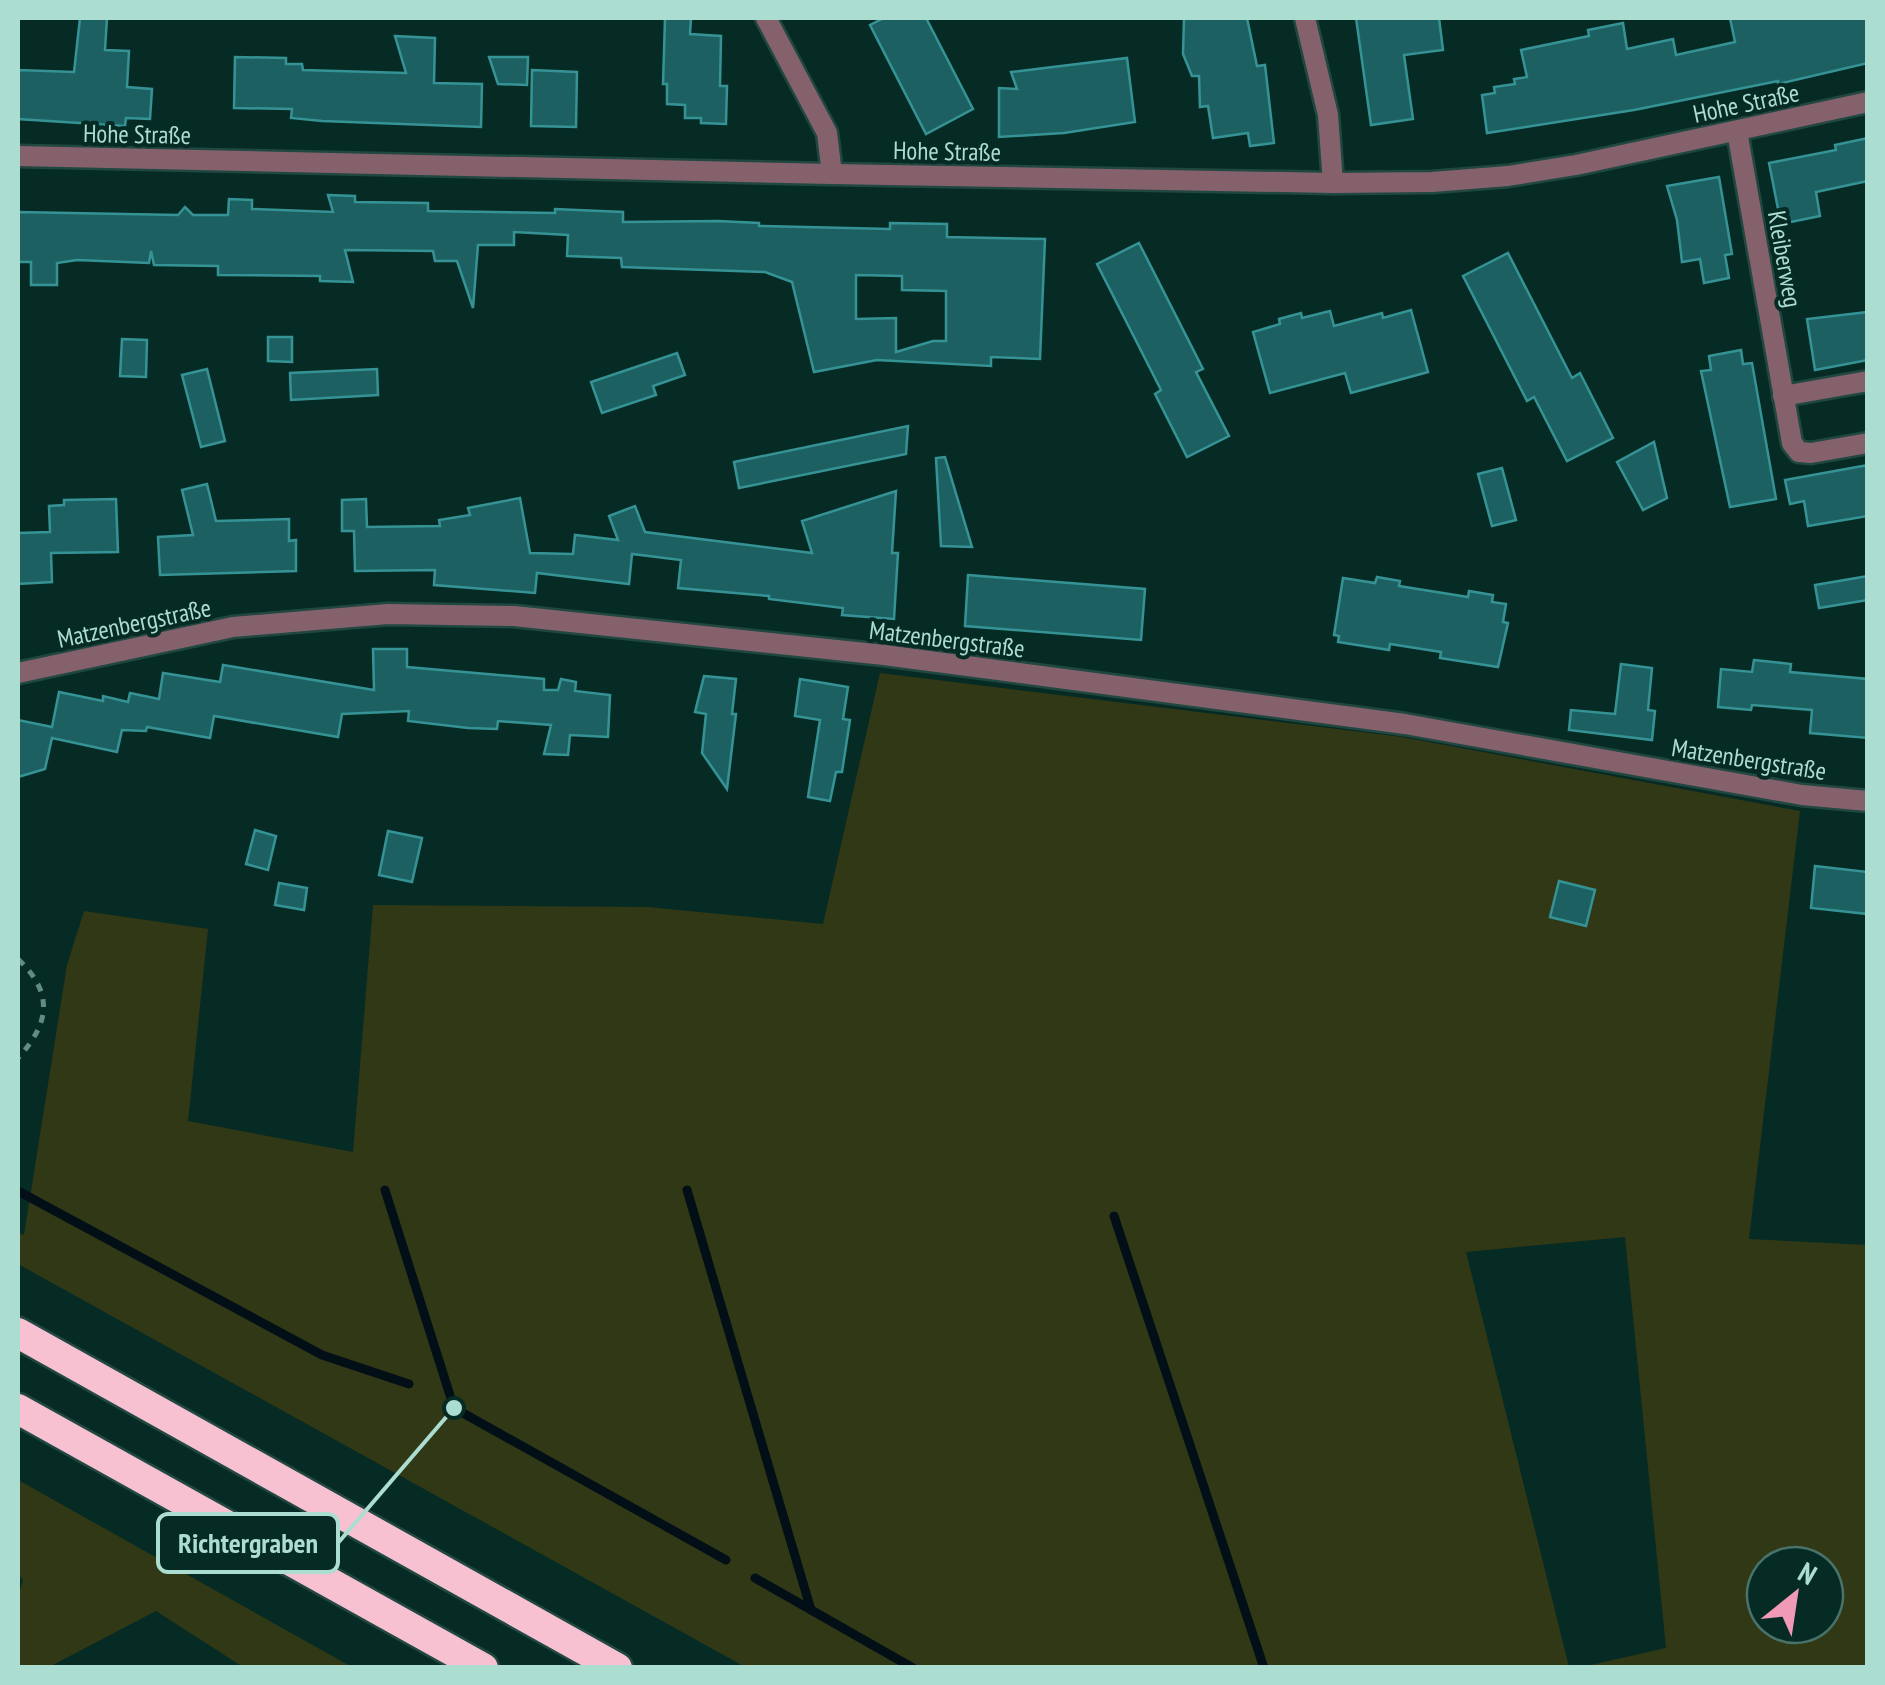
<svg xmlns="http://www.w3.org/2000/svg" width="1885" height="1685" font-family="'PT Sans Narrow',sans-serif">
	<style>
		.green { fill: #313815; fill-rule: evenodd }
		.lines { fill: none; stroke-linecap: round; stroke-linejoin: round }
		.stream { stroke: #030f17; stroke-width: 9 }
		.building { fill: #1d6061; stroke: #359396; stroke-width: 2.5; fill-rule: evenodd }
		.minor-casing { stroke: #214741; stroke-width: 25 }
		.motorway-casing { stroke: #214741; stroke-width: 35 }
		.path { stroke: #618c83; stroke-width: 5; stroke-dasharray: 8 8; stroke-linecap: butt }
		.minor { stroke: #85616c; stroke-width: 20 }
		.motorway { stroke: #f7c1d2; stroke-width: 30 }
		.labels { text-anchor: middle; stroke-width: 8; stroke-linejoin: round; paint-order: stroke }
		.street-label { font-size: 25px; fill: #acddd1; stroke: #062b25 }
		.leader { fill: none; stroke: #acddd1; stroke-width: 4 }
		.callout-dot { fill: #acddd1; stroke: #062b25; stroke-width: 4 }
		.callout { fill: #062b25; stroke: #acddd1; stroke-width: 4 }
		.callout-label { font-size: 28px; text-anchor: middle; font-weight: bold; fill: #acddd1 }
	</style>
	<rect width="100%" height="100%" fill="#062b25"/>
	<g class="green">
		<path d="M880,673L1402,737L1800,811L1749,1239L1867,1245V1667H1582L1666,1648L1625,1237L1466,1252L1569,1667L747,1668L18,1264V1233L24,1235L67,965L84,911L208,929L188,1121L353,1152L373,905L647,907L823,924ZM1765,1565H1825V1625H1765Z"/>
		<path d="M18,1480L352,1667H243L156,1611L49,1667H18V1597L23,1580L18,1574Z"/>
	</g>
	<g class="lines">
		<g class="stream">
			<path d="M385,1190L454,1408L726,1560"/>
			<path d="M687,1190L811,1610"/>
			<path d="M18,1191L322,1355L409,1384"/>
			<path d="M1114,1216L1264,1668"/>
			<path d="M755,1578L913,1668"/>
		</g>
	</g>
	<g class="building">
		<path d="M80,18H107L105,50L129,51L127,87L152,89L150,119L126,118L125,126L18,119V70L74,72Z"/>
		<path d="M665,18H691L690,34L721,36L720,86H727L726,124L701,123V118H685V105L667,104V84H663Z"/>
		<path d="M884,18H926L973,109L926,134L870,25Z"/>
		<path d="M1184,18H1247L1257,66L1265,65L1274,143L1250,146L1248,133L1213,138L1208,106L1200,107L1199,76H1192L1183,54Z"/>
		<path d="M1356,18H1439L1443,50L1404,55L1413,119L1371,125Z"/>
		<path d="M1730,18H1868V63L1778,84V81L1634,110L1487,133L1482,95L1495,93L1494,87L1515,84L1514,79L1527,77L1521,50L1589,36L1588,30L1623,23L1627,49L1673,39L1676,55L1735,42Z"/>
		<path d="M395,36L435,38L434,83L482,84L481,127L322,121L291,118L292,109L234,108L235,57L286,58V64H302L303,70L406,73Z"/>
		<path d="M489,57H528L527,85L498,84Z"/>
		<path d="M1127,58L1135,122L1064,133L999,137V88L1017,89L1011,72Z"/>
		<path d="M532,70L577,72L576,127L531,126Z"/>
		<path d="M1868,138V181L1816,192L1820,216L1781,224L1769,163L1836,150L1835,145Z"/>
		<path d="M1719,177L1732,254L1725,255L1729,278L1704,283L1700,259L1682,262L1677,220L1667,186Z"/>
		<path d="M328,195L355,196V202L428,203V211L555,213V209L623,212V222L718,221L759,223V226L890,229V223L947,224V237L1045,239L1040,359L991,357V366L877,360L814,372L792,282L765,272L622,267L621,258L567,256L568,235L514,232V245H478L473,308L457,261H435L433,251L345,250L353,282L320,281V276L218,275V266L154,265L151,251L149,263L77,260L57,263V285H31V262H18V212L178,215L185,207L193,215H228L229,199L252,200V209L333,212ZM856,275L902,276V290L946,291V341H933L896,352V318L856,319Z"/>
		<path d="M1139,243L1203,369L1196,372L1229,436L1187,457L1155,394L1161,390L1097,264Z"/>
		<path d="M1508,253L1572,378L1580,373L1613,438L1567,461L1534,397L1527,401L1463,276Z"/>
		<path d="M1411,310L1428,372L1351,393L1345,373L1270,393L1253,332L1280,324L1279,319L1301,313L1302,318L1330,311L1334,326L1382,313L1383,318Z"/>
		<path d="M1868,312V360L1815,370L1807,319Z"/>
		<path d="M268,337H292V362L268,361Z"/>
		<path d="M122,339L147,340L146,377L120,376Z"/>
		<path d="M1741,350L1743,364L1752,363L1776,499L1730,507L1701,371L1711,370L1709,356Z"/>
		<path d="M677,353L685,375L653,386L656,395L602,413L591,382Z"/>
		<path d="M207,369L225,441L201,447L182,375Z"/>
		<path d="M377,369L378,395L291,400L290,373Z"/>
		<path d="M908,426L906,454L739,488L734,462Z"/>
		<path d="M1654,442L1667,498L1643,510L1617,462Z"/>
		<path d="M945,457L972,547L941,546L936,458Z"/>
		<path d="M1868,465V516L1808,526L1804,501L1790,504L1785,480Z"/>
		<path d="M1502,468L1516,520L1492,526L1478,474Z"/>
		<path d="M207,484L216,521L289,519V541L296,540V571L160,575L158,537L193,535L182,490Z"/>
		<path d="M896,491L892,553H898L894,619L842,615L843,608L769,599V596L678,588L681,560L632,554L629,584L537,573L535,593L434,585L435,570L355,571L354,531H342V500L366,499L367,527L440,526L439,520L470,515L468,508L520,498L530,553L573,554L575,535L618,540L609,516L635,506L645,532L812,553L802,521Z"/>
		<path d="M116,499L118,552L51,553L52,582L18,584V533L50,532L49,506L64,505V500Z"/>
		<path d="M968,575L1145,589L1141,640L965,626Z"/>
		<path d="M1868,576V600L1819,608L1815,585Z"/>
		<path d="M1377,577L1400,581L1399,586L1468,597L1469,591L1493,595L1492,602L1506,604L1503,622L1508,623L1498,667L1440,658L1441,652L1390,644L1389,650L1338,642L1339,636L1334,635L1343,578L1375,583Z"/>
		<path d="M373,649H407V667L544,679V690H558L561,679L576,682L575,691L610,695L608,737L570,735L568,755L544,754L551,725L498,721L497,729L468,728L408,721L409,711L342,714L338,737L214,716L210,738L147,727L146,731L122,730L117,752L52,738L45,769L18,777V720L52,727L59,692L103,701V696L128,702L130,693L159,699L163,673L220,682L223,665L374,690Z"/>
		<path d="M1754,660L1791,664L1790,672L1868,679V738L1810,733L1812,710L1752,705L1751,710L1718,707L1721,669L1752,672Z"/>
		<path d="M1621,664L1652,668L1648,710L1655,711L1652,740L1569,730L1571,710L1615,714Z"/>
		<path d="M704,676L736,679L732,714H736L727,789L702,753L706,714L695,712Z"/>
		<path d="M800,679L848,687L843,719L850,720L842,772H836L830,801L808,797L820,720L795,716Z"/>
		<path d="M255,830L276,836L268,870L246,864Z"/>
		<path d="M388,831L422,838L412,882L379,875Z"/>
		<path d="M1815,866L1868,872V914L1811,908Z"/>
		<path d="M1559,881L1595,890L1586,926L1550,917Z"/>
		<path d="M279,883L307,888L304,910L275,905Z"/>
	</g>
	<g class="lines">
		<defs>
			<g id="minor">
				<path d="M766,18L827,133L832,174"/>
				<path d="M1305,18L1328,115L1333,183"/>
				<path d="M1737,131L1792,443L1799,452L1811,453L1868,443"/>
				<path d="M18,156L832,174L1333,183L1432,182L1508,176L1576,165L1868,102"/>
				<path d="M1783,396L1868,381"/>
				<path d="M18,673L233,627L388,614L514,616L884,655L1405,724L1802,795L1868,801"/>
			</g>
			<g id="motorway">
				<path d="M18,1333L617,1668"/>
				<path d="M18,1409L483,1668"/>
			</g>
		</defs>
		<use href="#minor" class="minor-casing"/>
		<use href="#motorway" class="motorway-casing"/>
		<path class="path" d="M18,959C54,993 50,1023 18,1058"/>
		<use href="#minor" class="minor"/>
		<use href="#motorway" class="motorway"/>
	</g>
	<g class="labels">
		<g class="street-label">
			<text transform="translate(1746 103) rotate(-12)" y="9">Hohe Straße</text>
			<text transform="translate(137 134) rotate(1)" y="9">Hohe Straße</text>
			<text transform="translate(947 151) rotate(1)" y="9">Hohe Straße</text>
			<text transform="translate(1785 259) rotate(80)" y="9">Kleiberweg</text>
			<text transform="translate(134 623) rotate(-12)" y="9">Matzenbergstraße</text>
			<text transform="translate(947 639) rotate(7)" y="9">Matzenbergstraße</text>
			<text transform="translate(1749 759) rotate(9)" y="9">Matzenbergstraße</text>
		</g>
	</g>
	<path class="leader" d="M454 1408L338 1543"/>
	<circle class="callout-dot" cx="454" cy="1408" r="10"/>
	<rect class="callout" x="158" y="1514" width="180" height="58" rx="10"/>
	<g class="callout-label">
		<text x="248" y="1553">Richtergraben</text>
	</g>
	<rect width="1885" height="1685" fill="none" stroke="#acddd1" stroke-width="40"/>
	<g transform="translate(1795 1595) rotate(30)"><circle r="48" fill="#062b25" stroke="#48726a" stroke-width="2.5"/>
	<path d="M0-8L18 38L0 25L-18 38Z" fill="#f09ab7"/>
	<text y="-15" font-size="28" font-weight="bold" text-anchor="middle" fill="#acddd1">N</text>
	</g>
</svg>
